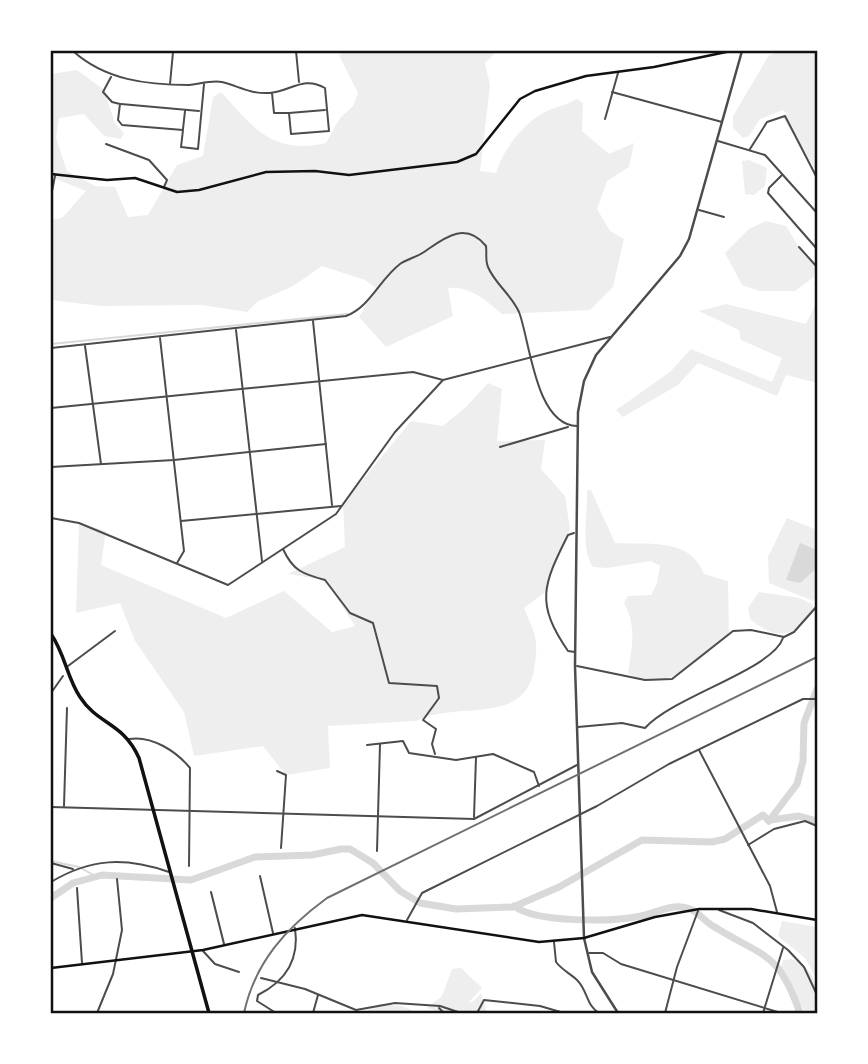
<svg xmlns="http://www.w3.org/2000/svg" width="868" height="1064" font-family="Figtree,sans-serif">
	<style>
		.green { fill: #eee }
		.water { fill: #d9d9d9 }
		.lines { fill: none; stroke-linecap: round; stroke-linejoin: round }
		.stream { stroke: #d9d9d9; stroke-width: 2 }
		.river { stroke: #d9d9d9; stroke-width: 7 }
		.minor { stroke: #4c4c4c; stroke-width: 2 }
		.tertiary { stroke: #4c4c4c; stroke-width: 2.5 }
		.secondary { stroke: #111; stroke-width: 2.5 }
		.trunk { stroke: #111; stroke-width: 3.5 }
		.rail { stroke: #707070; stroke-width: 2 }
		.neatline { fill: none; stroke: #111; stroke-width: 2.5 }
	</style>
	<rect width="100%" height="100%" fill="#fff"/>
	<g class="green">
		<path d="M343,51H497L485,63L490,85L480,171L496,173C503,150 522,124 545,112C555,107 567,105 577,99L583,103L582,131L609,154L634,143L629,167L607,181L597,209L610,231L624,239L613,287L590,310L502,314C487,301 469,285 448,288L453,316L386,347L359,317L376,288L365,280L322,266L293,286L257,302L247,312L202,305L101,306L51,300V220L62,218L86,191L51,177V74L77,70L104,90L115,123L124,133L121,139L104,136L84,114L59,118L56,138L67,171L95,186L115,187L128,217L148,215L177,165L203,156L213,97L221,92C254,128 272,155 326,143L340,118L353,106L358,93L339,55Z"/>
		<path d="M783,51H817V172L782,116L787,114L783,110L760,119L749,136L743,138L733,128V116L769,55Z"/>
		<path d="M749,160L767,168L765,186L754,195L745,194L742,161Z"/>
		<path d="M766,221L786,226L799,247L816,265L814,277L795,291H760L742,285L725,253L749,229Z"/>
		<path d="M817,301V383L786,375L777,396L698,363L678,385L623,417L616,410L670,372L691,349L772,382L782,358L741,340L739,330L699,311L726,304L806,324Z"/>
		<path d="M488,383L502,389L497,441L545,440L541,469L565,496L570,529L555,561L547,591L524,608C536,637 539,638 534,670C524,727 455,700 416,721L328,726L330,768L286,775L263,746L194,756L184,712L135,641L120,603L76,613L79,523L106,531L101,565L226,618L284,591L332,632L355,626L325,580L288,574L345,547L343,504L411,421L443,426L467,406Z"/>
		<path d="M587,490H591L615,543C648,545 690,537 704,574L728,581L729,636C701,657 664,698 628,673C632,648 637,626 624,603L628,596L651,595L657,583L660,566L651,561L607,568L593,567C580,548 588,512 587,490Z"/>
		<path d="M787,518L817,530V597L813,601L769,583L768,557Z"/>
		<path d="M759,592L800,598L813,605L814,611C794,638 776,641 750,619L748,608Z"/>
		<path d="M782,921L817,927V980L806,959L778,936Z"/>
		<path d="M792,959C817,969 817,989 817,1013H806L780,971L783,960Z"/>
		<path d="M461,968L482,988L468,1003L474,1001L481,993L487,1013H443L427,1008L442,996L452,969Z"/>
		<path d="M379,1004L402,1006L418,1013H363Z"/>
	</g>
	<path class="water" d="M800,543L817,550V568L800,583L786,580Z"/>
	<g class="lines">
		<g class="stream">
			<path d="M51,344L347,314"/>
			<path d="M51,861L79,867L95,876"/>
		</g>
		<g class="river">
			<path d="M770,820L799,816L817,821"/>
			<path d="M769,821L797,784L803,761L804,723L817,689"/>
			<path d="M51,898L73,883L102,875L191,880L255,857L312,855L341,849H350L373,863L400,891L420,903L456,909L513,907L559,887L642,840L712,842L725,839L763,815L769,821"/>
			<path d="M514,906C536,923 613,922 641,916C653,914 669,905 682,907C698,909 701,919 713,926C764,958 778,950 800,1013"/>
		</g>
		<g class="minor">
			<path d="M73,51C105,80 147,85 189,85C199,84 212,80 222,82C238,86 250,94 269,93C290,92 303,75 325,88L329,131L291,134L289,113H274L272,93"/>
			<path d="M170,51H205"/>
			<path d="M296,51L299,82"/>
			<path d="M111,77L103,92L112,102L120,104L118,120L122,125L183,130L181,147L198,149L204,84"/>
			<path d="M170,84L173,52"/>
			<path d="M612,92L722,122"/>
			<path d="M121,104L199,111"/>
			<path d="M289,113L325,110"/>
			<path d="M605,119L618,73"/>
			<path d="M183,129L185,111"/>
			<path d="M718,141L765,155L817,213"/>
			<path d="M106,144L149,160L167,180L164,187"/>
			<path d="M750,149L767,122L785,116L817,178"/>
			<path d="M782,175L769,188L768,193L817,249"/>
			<path d="M51,196L55,176"/>
			<path d="M699,210L724,217"/>
			<path d="M799,247L817,267"/>
			<path d="M313,321L332,505"/>
			<path d="M236,330L262,561"/>
			<path d="M160,338L184,551L177,563"/>
			<path d="M85,346L101,464"/>
			<path d="M51,348L346,316C370,307 380,279 400,264C407,259 417,257 424,252C443,239 465,220 486,246C487,253 485,260 488,267C495,284 511,294 519,312C530,340 535,425 577,426"/>
			<path d="M51,408L413,372L443,380L610,337"/>
			<path d="M500,447L568,427"/>
			<path d="M51,467L174,460L326,444"/>
			<path d="M51,518L79,523L228,585L336,514L395,432L443,380"/>
			<path d="M181,521L341,506"/>
			<path d="M574,533L568,535C543,585 535,603 568,651L575,652"/>
			<path d="M283,549C293,571 303,574 325,580L350,613L373,623L389,683L437,686L439,698L423,720L436,729L432,744L435,754"/>
			<path d="M68,666L115,631"/>
			<path d="M577,666L645,680L672,679L733,631L751,630L784,637L794,632L817,606"/>
			<path d="M51,693L63,676"/>
			<path d="M578,727L622,723L645,728C674,696 772,670 783,638"/>
			<path d="M129,739C152,735 177,752 190,768L189,866"/>
			<path d="M367,745L403,741L409,753L456,760L493,754L534,772L539,786"/>
			<path d="M699,750L770,886L777,912"/>
			<path d="M277,771L286,775L281,848"/>
			<path d="M64,806L67,708"/>
			<path d="M51,807L474,819L577,765"/>
			<path d="M474,817L476,757"/>
			<path d="M748,845L774,829L805,821L817,826"/>
			<path d="M377,851L380,744"/>
			<path d="M51,863L73,869"/>
			<path d="M260,876L273,933"/>
			<path d="M51,882C91,858 125,857 169,872"/>
			<path d="M77,888L82,963"/>
			<path d="M211,892L224,944"/>
			<path d="M719,910L753,923L788,950L804,967L817,995"/>
			<path d="M407,920L422,893L597,806L669,764L803,699H817"/>
			<path d="M554,942L556,962C562,970 571,974 577,980C588,991 586,1005 599,1013"/>
			<path d="M203,951L215,964L239,972"/>
			<path d="M589,953H603L621,964L781,1013"/>
			<path d="M261,978L305,989L356,1010L395,1003L440,1006L461,1013"/>
			<path d="M439,1008L444,1013"/>
			<path d="M97,1013L113,974L122,930L117,879"/>
			<path d="M276,1013L257,1001L258,995C284,982 300,962 295,928"/>
			<path d="M313,1013L318,995"/>
			<path d="M477,1013L484,1000L540,1006L564,1013"/>
			<path d="M665,1013L677,967L698,911"/>
			<path d="M763,1013L783,948"/>
		</g>
		<path class="tertiary" d="M618,1013L592,972L584,938L575,666L578,412L584,381L596,355L680,256L689,239L742,51"/>
		<g class="secondary">
			<path d="M51,174L107,180L135,178L177,192L199,190L266,172L315,171L349,175L457,162L476,154L520,99L535,91L586,76L654,67L731,51"/>
			<path d="M51,968L203,950L362,915L539,942L584,938L655,917L699,909H751L817,920"/>
		</g>
		<path class="trunk" d="M51,634C65,654 67,678 80,697C98,725 123,722 139,758L209,1013"/>
		<path class="rail" d="M244,1013C255,962 286,928 327,898L817,657"/>
	</g>
	<rect width="868" height="1064" fill="none" stroke="#ffffff" stroke-width="105"/>
	<rect x="52" y="52" width="764" height="960" class="neatline"/>
</svg>
